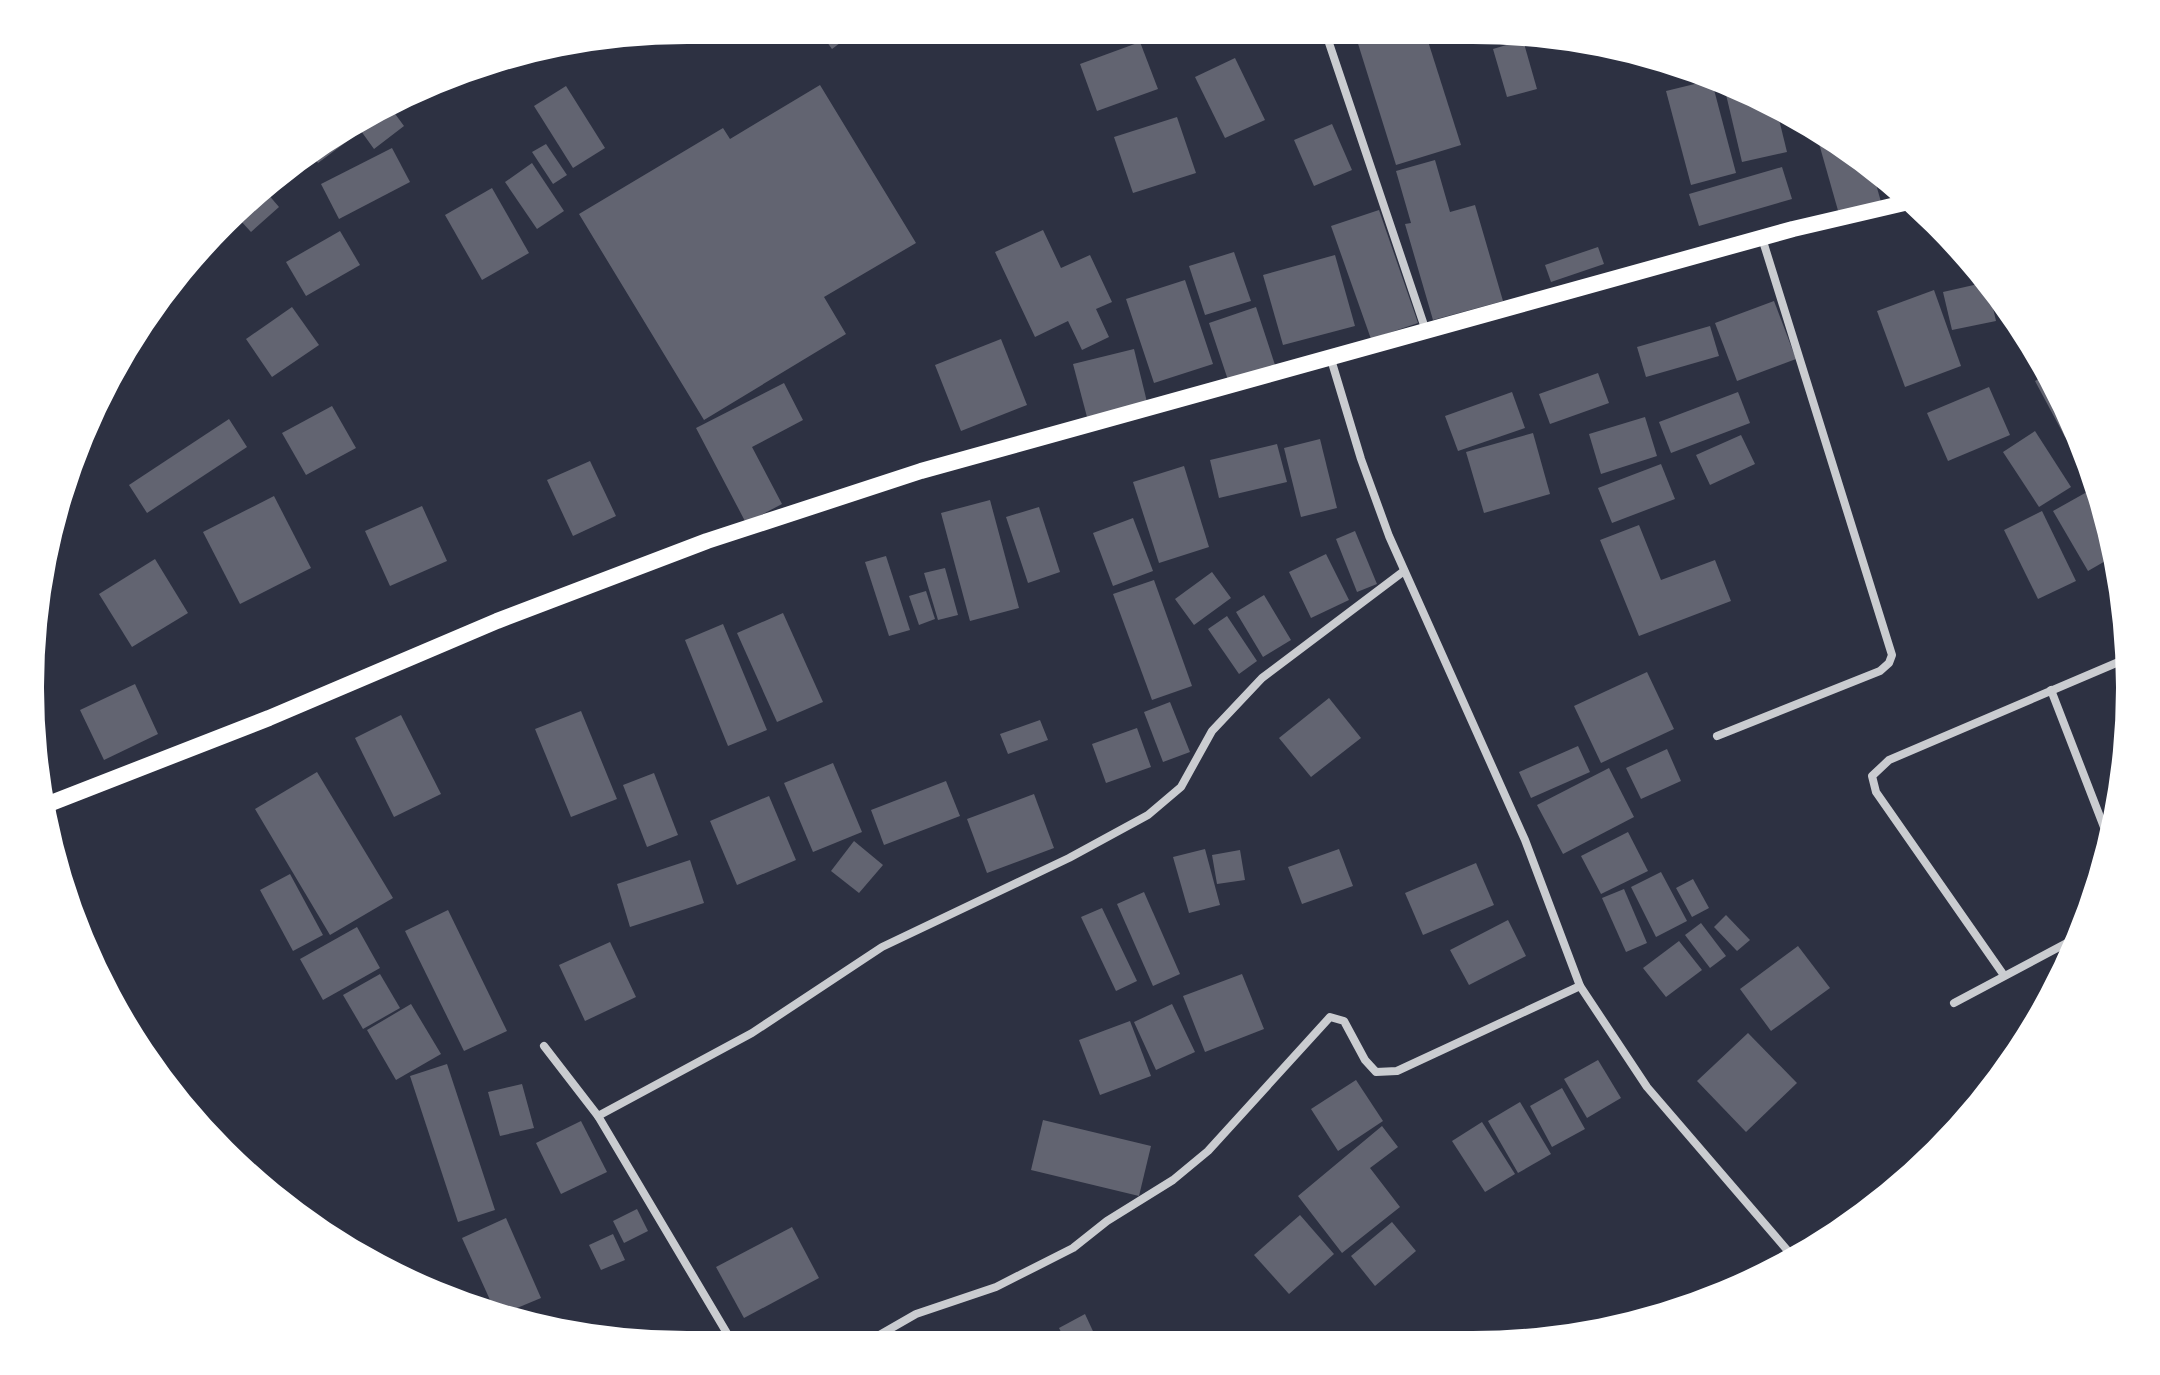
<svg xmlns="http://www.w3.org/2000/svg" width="2160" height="1375" font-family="'Exo 2',sans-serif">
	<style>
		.building { fill: #626471 }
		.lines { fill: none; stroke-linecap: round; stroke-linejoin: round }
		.minor { stroke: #caccd0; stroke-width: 8 }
		.secondary { stroke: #fff; stroke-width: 16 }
	</style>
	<rect width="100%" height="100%" fill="#2d3142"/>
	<g class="building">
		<path d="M819,31H856L832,49Z"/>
		<path d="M1355,34L1426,35L1461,145L1396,165Z"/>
		<path d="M1523,40L1537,89L1507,97L1493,49Z"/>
		<path d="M1140,42L1158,89L1097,111L1080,64Z"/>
		<path d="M1235,58L1265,120L1225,138L1195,77Z"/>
		<path d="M1707,81L1712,82L1736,173L1691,185L1666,91Z"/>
		<path d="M820,85L916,243L824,297L846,334L704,420L579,214L723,128L730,139Z"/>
		<path d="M566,86L605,148L573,168L534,106Z"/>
		<path d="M1724,86L1763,98L1776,107L1787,152L1742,162Z"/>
		<path d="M390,107L404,126L374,149L361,131L318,163L310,152L322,141Z"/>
		<path d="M1177,117L1196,173L1133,193L1114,137Z"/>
		<path d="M1332,124L1352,170L1314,186L1294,140Z"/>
		<path d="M1816,133L1872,170L1881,202L1839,214Z"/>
		<path d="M546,144L567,175L553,184L532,152Z"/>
		<path d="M392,148L410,182L339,219L321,184Z"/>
		<path d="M1435,160L1450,212L1475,205L1503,301L1433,320L1405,224L1411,223L1396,171Z"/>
		<path d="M532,163L564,211L537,229L505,182Z"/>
		<path d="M1782,167L1792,199L1699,226L1689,194Z"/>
		<path d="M492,188L529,253L482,280L445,215Z"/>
		<path d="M267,193L279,207L251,232L239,219Z"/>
		<path d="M1379,210L1418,323L1371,339L1331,226Z"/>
		<path d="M1043,230L1061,268L1090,255L1112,302L1096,309L1109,337L1082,350L1068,321L1035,337L995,252Z"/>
		<path d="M340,231L360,265L306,296L286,262Z"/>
		<path d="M1598,247L1604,264L1551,282L1545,265Z"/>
		<path d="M1234,252L1251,301L1205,315L1189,266Z"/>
		<path d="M1335,255L1355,326L1283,345L1263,275Z"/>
		<path d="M1185,280L1213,364L1154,383L1126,299Z"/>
		<path d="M1987,282L1996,321L1952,330L1943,292Z"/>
		<path d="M1934,290L1961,366L1905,387L1877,311Z"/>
		<path d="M1774,301L1796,359L1737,381L1715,323Z"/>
		<path d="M292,307L319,345L272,377L246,339Z"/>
		<path d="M1256,307L1275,365L1228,380L1209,323Z"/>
		<path d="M1710,326L1719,356L1646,377L1637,347Z"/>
		<path d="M1001,339L1027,405L961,431L935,365Z"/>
		<path d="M1134,349L1147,402L1087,417L1073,364Z"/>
		<path d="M1598,373L1609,403L1550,424L1539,394Z"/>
		<path d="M2048,374L2062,396L2075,432L2065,437L2035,381Z"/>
		<path d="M784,383L803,420L752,447L782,504L746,523L696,428Z"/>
		<path d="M1989,387L2010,435L1948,461L1927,413Z"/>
		<path d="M1512,392L1525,428L1458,451L1445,416Z"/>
		<path d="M1738,392L1750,423L1671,453L1659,422Z"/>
		<path d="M332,406L356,448L306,475L282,433Z"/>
		<path d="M1645,417L1657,456L1601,474L1589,434Z"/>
		<path d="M229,419L247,447L147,513L129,485Z"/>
		<path d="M2035,431L2071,487L2039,507L2003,452Z"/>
		<path d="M1533,433L1550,494L1484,513L1466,452Z"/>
		<path d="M1741,435L1755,464L1710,485L1696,455Z"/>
		<path d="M1320,439L1337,508L1301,517L1284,448Z"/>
		<path d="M1277,444L1287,482L1219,498L1210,460Z"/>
		<path d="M590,461L616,516L573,536L547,480Z"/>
		<path d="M1661,464L1675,499L1612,523L1598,488Z"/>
		<path d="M1184,466L1209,547L1159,563L1133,482Z"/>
		<path d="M2094,488L2107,517L2114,556L2088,571L2053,511Z"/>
		<path d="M274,496L311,568L240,604L203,532Z"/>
		<path d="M990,500L1019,608L970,621L941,513Z"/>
		<path d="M422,506L447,561L390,586L365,531Z"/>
		<path d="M1039,507L1060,572L1028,583L1006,517Z"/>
		<path d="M2042,511L2076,581L2038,599L2004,530Z"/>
		<path d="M1133,518L1153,571L1113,586L1093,533Z"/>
		<path d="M1639,525L1661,580L1715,560L1731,601L1639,636L1600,540Z"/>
		<path d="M1355,531L1377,584L1357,592L1336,539Z"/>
		<path d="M1326,554L1349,600L1311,618L1289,572Z"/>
		<path d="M886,556L910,630L889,636L865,562Z"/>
		<path d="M155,559L188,613L132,647L99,594Z"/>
		<path d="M945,568L958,615L938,620L924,573Z"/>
		<path d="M1212,572L1231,598L1194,625L1175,599Z"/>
		<path d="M1154,580L1192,686L1152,700L1113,594Z"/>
		<path d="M926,591L935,619L919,625L909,596Z"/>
		<path d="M1264,595L1291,640L1263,657L1236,612Z"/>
		<path d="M783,613L823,702L777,722L737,633Z"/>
		<path d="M1227,616L1257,661L1239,674L1208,629Z"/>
		<path d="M723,624L767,730L728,746L685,640Z"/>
		<path d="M1647,672L1674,729L1601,763L1574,706Z"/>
		<path d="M135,684L158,734L104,760L80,710Z"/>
		<path d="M1329,698L1361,738L1311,777L1279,738Z"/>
		<path d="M1170,702L1190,752L1163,762L1144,712Z"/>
		<path d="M581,711L617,799L571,817L535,729Z"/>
		<path d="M401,715L441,794L394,817L355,738Z"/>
		<path d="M1040,720L1048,740L1008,754L1000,734Z"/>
		<path d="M1137,728L1151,767L1106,783L1092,744Z"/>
		<path d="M1578,746L1590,772L1531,798L1519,772Z"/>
		<path d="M1667,749L1681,781L1641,799L1626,768Z"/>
		<path d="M833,763L862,832L813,852L784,783Z"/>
		<path d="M1609,768L1634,817L1563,854L1537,805Z"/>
		<path d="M317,772L393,898L330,935L255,809Z"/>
		<path d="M654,773L678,835L647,847L623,785Z"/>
		<path d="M946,781L960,816L884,845L871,810Z"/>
		<path d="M1034,794L1054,848L987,873L967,819Z"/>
		<path d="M769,796L796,860L737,885L710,821Z"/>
		<path d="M1628,832L1648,871L1601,894L1581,856Z"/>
		<path d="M854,841L883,865L859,893L831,871Z"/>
		<path d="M1205,849L1220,905L1189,913L1173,857Z"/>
		<path d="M1339,849L1353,886L1302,904L1288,867Z"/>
		<path d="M1240,850L1245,880L1217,884L1212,855Z"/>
		<path d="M690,860L704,903L630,927L617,884Z"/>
		<path d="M1476,863L1494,905L1423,935L1405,893Z"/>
		<path d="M1661,872L1687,921L1656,937L1631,887Z"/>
		<path d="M290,874L323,935L293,951L260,890Z"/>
		<path d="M1693,879L1709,908L1692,917L1676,888Z"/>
		<path d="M1624,889L1647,943L1626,952L1602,898Z"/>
		<path d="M1144,892L1180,974L1153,986L1117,904Z"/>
		<path d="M1102,908L1137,981L1116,991L1081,917Z"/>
		<path d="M448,910L507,1031L464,1051L405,931Z"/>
		<path d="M1726,915L1750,940L1737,951L1714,927Z"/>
		<path d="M1508,920L1526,956L1469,985L1450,950Z"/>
		<path d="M1701,923L1726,956L1710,968L1685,935Z"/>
		<path d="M357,927L380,968L323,1000L300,959Z"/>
		<path d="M1679,941L1702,970L1666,997L1643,968Z"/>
		<path d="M610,942L636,997L585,1021L559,965Z"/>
		<path d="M1798,946L1830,988L1771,1031L1740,989Z"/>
		<path d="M380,974L400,1008L363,1029L343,995Z"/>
		<path d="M1242,974L1264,1029L1205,1052L1183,996Z"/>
		<path d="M411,1004L441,1054L396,1080L367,1030Z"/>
		<path d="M1172,1004L1195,1052L1156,1070L1134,1022Z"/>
		<path d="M1130,1021L1151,1076L1100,1095L1079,1040Z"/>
		<path d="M1748,1033L1797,1083L1746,1132L1697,1081Z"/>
		<path d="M1598,1060L1621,1098L1587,1118L1564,1079Z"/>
		<path d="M447,1064L495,1210L458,1222L410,1076Z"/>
		<path d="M1356,1080L1383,1121L1338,1151L1311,1109Z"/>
		<path d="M522,1084L534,1128L500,1136L488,1092Z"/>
		<path d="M1562,1088L1585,1129L1552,1147L1530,1106Z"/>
		<path d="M1520,1102L1551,1154L1518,1173L1488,1121Z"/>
		<path d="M1043,1120L1151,1146L1139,1196L1031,1170Z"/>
		<path d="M581,1121L607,1172L561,1194L536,1143Z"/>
		<path d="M1482,1122L1515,1174L1485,1192L1452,1141Z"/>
		<path d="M1382,1126L1398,1147L1370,1168L1400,1207L1342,1253L1298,1196Z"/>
		<path d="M637,1209L648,1231L624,1243L613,1221Z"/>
		<path d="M1300,1215L1334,1254L1289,1294L1254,1255Z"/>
		<path d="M506,1218L541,1298L505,1313L495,1311L462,1238Z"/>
		<path d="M1392,1222L1416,1251L1375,1286L1351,1256Z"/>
		<path d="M792,1227L819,1278L744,1318L716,1267Z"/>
		<path d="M613,1234L625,1260L601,1270L589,1245Z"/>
		<path d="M469,1294L474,1305L455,1300Z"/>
		<path d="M1085,1314L1098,1342H1066L1059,1328Z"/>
		<path d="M705,1331L710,1340H690Z"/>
	</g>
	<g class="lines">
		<g class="minor">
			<path d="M1326,34L1426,331"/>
			<path d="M1330,356L1361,459L1389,536L1525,840L1580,986L1647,1087L1794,1258"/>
			<path d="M2051,690L2109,840"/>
			<path d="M1717,736L1880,671L1889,663L1892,655L1762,238"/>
			<path d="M2003,974L1876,792L1872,776L1889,760L2128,658"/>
			<path d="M1954,1003L2078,937"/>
			<path d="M544,1046L598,1116L731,1340"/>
			<path d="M598,1116L752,1033L882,947L1069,858L1148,815L1181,787L1212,731L1262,678L1404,571"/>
			<path d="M869,1341L916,1314L996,1287L1073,1248L1107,1221L1173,1180L1208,1151L1330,1017L1344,1021L1365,1060L1376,1072L1397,1071L1580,986"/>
		</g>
		<path class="secondary" d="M46,805L269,718L497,621L707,541L921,471L1793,229L1913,201"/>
	</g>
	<path d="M0 0H2160V1375H0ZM687 44H1473A643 643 0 0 1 2116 687V688A643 643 0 0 1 1473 1331H687A643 643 0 0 1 44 688V687A643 643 0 0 1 687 44Z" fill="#fff" fill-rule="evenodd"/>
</svg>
